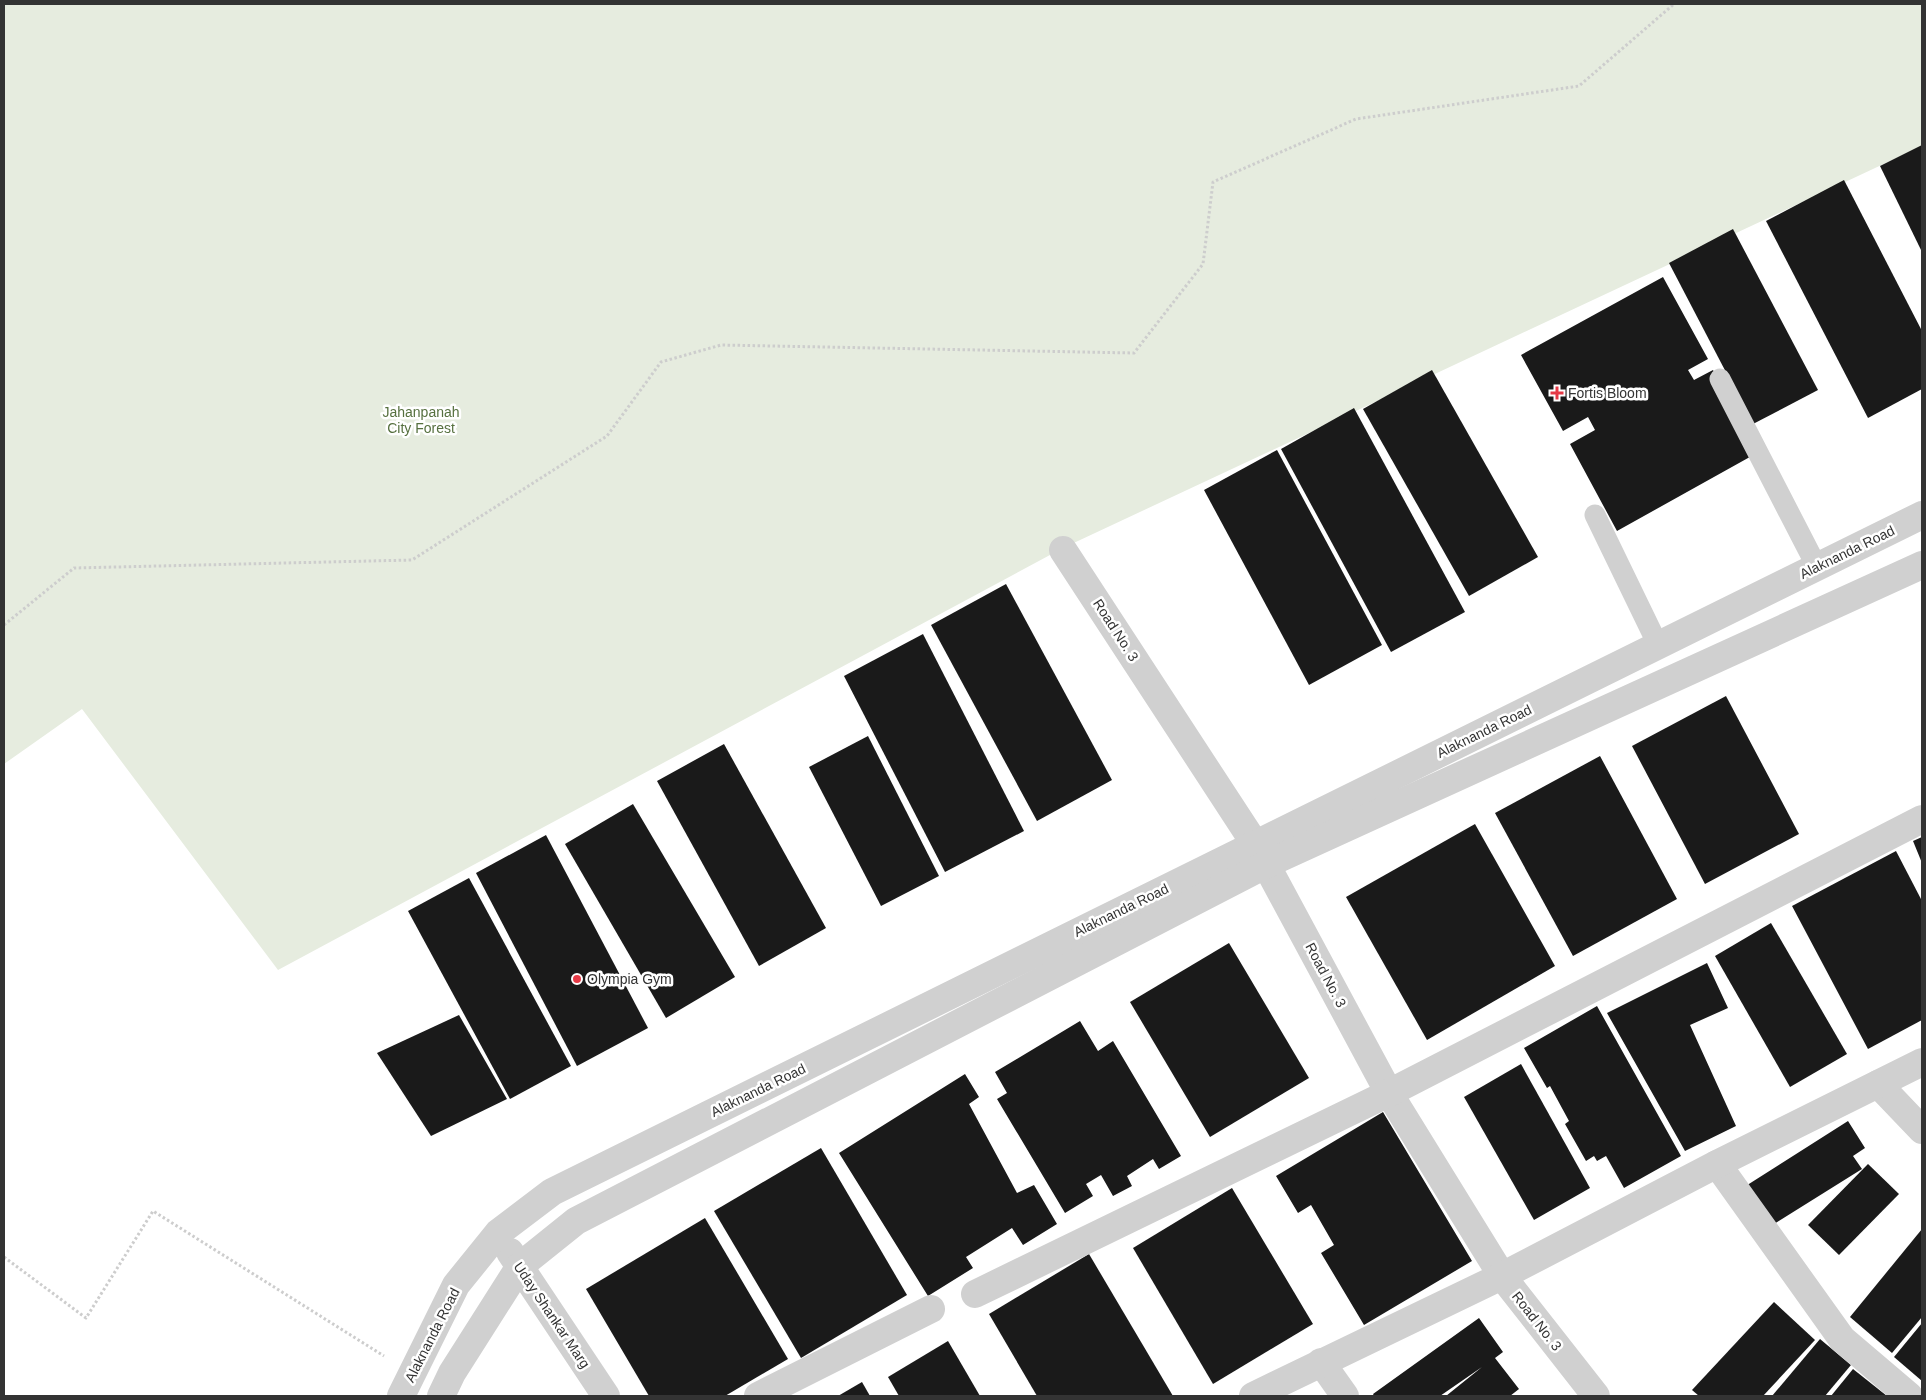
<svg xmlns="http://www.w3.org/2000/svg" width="1926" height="1400" font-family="Helvetica,sans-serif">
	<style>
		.green { fill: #e6ecdf }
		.building { fill: #1a1a1a }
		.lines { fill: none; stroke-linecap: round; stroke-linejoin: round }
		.path { stroke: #cdcdcd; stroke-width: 3; stroke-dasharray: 2.5 2.5; stroke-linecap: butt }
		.service { stroke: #d0d0d0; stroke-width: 21 }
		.minor { stroke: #d0d0d0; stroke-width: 28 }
		.tertiary { stroke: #d0d0d0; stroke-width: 28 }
		.poi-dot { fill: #e63946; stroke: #fff; stroke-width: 2 }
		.labels { text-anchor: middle; stroke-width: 5; stroke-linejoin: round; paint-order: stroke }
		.poi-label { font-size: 14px; fill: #333; stroke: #fff; text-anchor: start }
		.park-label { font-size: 14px; fill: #56703f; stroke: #fff }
		.street-label { font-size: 14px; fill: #333; stroke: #fff }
	</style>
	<rect width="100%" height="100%" fill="#fff"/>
	<path class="green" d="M4,4H1922V146L1063,548L278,970L82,709L4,764Z"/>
	<g class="building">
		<path d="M1922,145V252L1880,166Z"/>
		<path d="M1844,180L1922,331V389L1868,418L1766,221Z"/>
		<path d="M1733,229L1818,390L1753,424L1669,263Z"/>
		<path d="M1663,277L1708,359L1688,370L1694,380L1713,370L1757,453L1617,531L1570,444L1595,430L1588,417L1563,431L1521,355Z"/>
		<path d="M1432,370L1538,557L1469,596L1363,409Z"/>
		<path d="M1354,408L1465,612L1391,652L1281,449Z"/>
		<path d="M1277,450L1382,645L1309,685L1204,490Z"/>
		<path d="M1006,584L1112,780L1037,821L931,625Z"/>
		<path d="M923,634L1024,831L945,872L844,676Z"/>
		<path d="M1726,696L1799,834L1705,884L1632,746Z"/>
		<path d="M868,736L939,876L881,906L809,767Z"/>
		<path d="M724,744L826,928L759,966L657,781Z"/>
		<path d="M1600,756L1677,899L1573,956L1495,813Z"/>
		<path d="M633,804L735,977L666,1018L565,844Z"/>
		<path d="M1475,824L1555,966L1427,1040L1346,897Z"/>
		<path d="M546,835L648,1028L577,1066L476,873Z"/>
		<path d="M1922,837V863L1913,841Z"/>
		<path d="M1896,851L1922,901V1020L1868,1049L1792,906Z"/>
		<path d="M469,878L571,1066L510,1099L408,911Z"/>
		<path d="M1771,923L1847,1054L1790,1087L1715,956Z"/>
		<path d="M1229,943L1309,1078L1210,1137L1130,1002Z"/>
		<path d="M1707,963L1728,1008L1690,1025L1736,1126L1685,1151L1607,1013Z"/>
		<path d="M1597,1006L1681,1156L1624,1188L1606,1156L1597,1161L1594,1156L1586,1161L1565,1124L1569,1121L1550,1086L1547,1088L1524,1048Z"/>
		<path d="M459,1015L507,1099L431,1136L377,1053Z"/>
		<path d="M1080,1021L1098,1051L1113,1041L1181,1156L1159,1169L1153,1159L1127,1176L1132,1186L1113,1196L1101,1175L1086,1184L1093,1196L1065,1213L997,1099L1007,1093L995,1072Z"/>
		<path d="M1521,1064L1590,1188L1534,1220L1464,1097Z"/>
		<path d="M965,1074L979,1097L969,1104L1017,1193L1034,1185L1057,1224L1023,1245L1012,1228L966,1257L973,1268L928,1296L839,1153Z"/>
		<path d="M1383,1112L1472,1261L1364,1325L1321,1253L1334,1245L1311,1205L1298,1213L1276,1176Z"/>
		<path d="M1848,1121L1865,1148L1853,1156L1862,1169L1766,1229L1741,1189Z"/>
		<path d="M821,1148L907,1295L801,1358L714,1211Z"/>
		<path d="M1868,1164L1899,1194L1839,1255L1808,1225Z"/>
		<path d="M1232,1188L1313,1324L1213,1384L1133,1248Z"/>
		<path d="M705,1218L788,1359L725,1396H649L586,1289Z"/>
		<path d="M1922,1229V1317L1892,1353L1850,1317Z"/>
		<path d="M1089,1254L1173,1396H1037L989,1314Z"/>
		<path d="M1774,1302L1815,1340L1763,1396H1699L1692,1390Z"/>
		<path d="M1479,1318L1503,1352L1495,1358L1519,1389L1510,1396H1446L1482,1367L1440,1396H1374L1373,1394Z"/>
		<path d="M1922,1323V1381L1894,1357Z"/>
		<path d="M1820,1339L1851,1365L1825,1396H1772Z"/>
		<path d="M948,1341L980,1396H899L888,1377Z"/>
		<path d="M1853,1369L1887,1396H1831Z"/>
		<path d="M862,1382L870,1396H838Z"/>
	</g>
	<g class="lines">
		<g class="path">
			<path d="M4,625L74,568L412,560L607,436L661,362L721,345L1134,353L1203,264L1213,182L1356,119L1579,86L1674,4"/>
			<path d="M4,1257L86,1318L153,1211L384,1356"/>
		</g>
		<g class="service">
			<path d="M1720,379L1817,567"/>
			<path d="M1595,515L1658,645"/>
		</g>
		<g class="minor">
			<path d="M1063,550L1255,844L1389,1093L1502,1276L1596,1396"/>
			<path d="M1878,1084L1922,1130"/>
			<path d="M1717,1164L1842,1339L1909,1396"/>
			<path d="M975,1294L1389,1093L1922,819"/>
			<path d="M1321,1362L1345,1396"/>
			<path d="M758,1396L931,1309"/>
			<path d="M1253,1396L1502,1276L1717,1164L1922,1062"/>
		</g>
		<g class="tertiary">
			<path d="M510,1252L606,1396"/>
			<path d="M401,1396L456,1285L498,1233L552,1192L1922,515"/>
			<path d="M441,1396L452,1373L520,1266L576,1221L1267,864L1922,565"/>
		</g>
	</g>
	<g class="poi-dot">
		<path d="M1554.5 385.5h5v5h5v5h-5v5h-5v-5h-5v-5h5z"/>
		<circle cx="577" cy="979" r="5"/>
	</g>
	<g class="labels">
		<g class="poi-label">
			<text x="1568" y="398">Fortis Bloom</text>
			<text x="587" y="984">Olympia Gym</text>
		</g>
		<g class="park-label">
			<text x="421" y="417">Jahanpanah<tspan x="421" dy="16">City Forest</tspan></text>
		</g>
		<g class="street-label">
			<text transform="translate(1847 552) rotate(-26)" y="5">Alaknanda Road</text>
			<text transform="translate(1116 630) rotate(57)" y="5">Road No. 3</text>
			<text transform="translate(1484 731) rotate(-26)" y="5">Alaknanda Road</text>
			<text transform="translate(1121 910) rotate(-26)" y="5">Alaknanda Road</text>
			<text transform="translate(1326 975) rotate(62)" y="5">Road No. 3</text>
			<text transform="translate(758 1090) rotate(-26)" y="5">Alaknanda Road</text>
			<text transform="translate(552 1315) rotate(56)" y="5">Uday Shankar Marg</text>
			<text transform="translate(1537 1321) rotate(52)" y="5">Road No. 3</text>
			<text transform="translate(432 1335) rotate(-63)" y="5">Alaknanda Road</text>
		</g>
	</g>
	<rect width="1926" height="1400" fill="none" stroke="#333333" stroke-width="10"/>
</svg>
